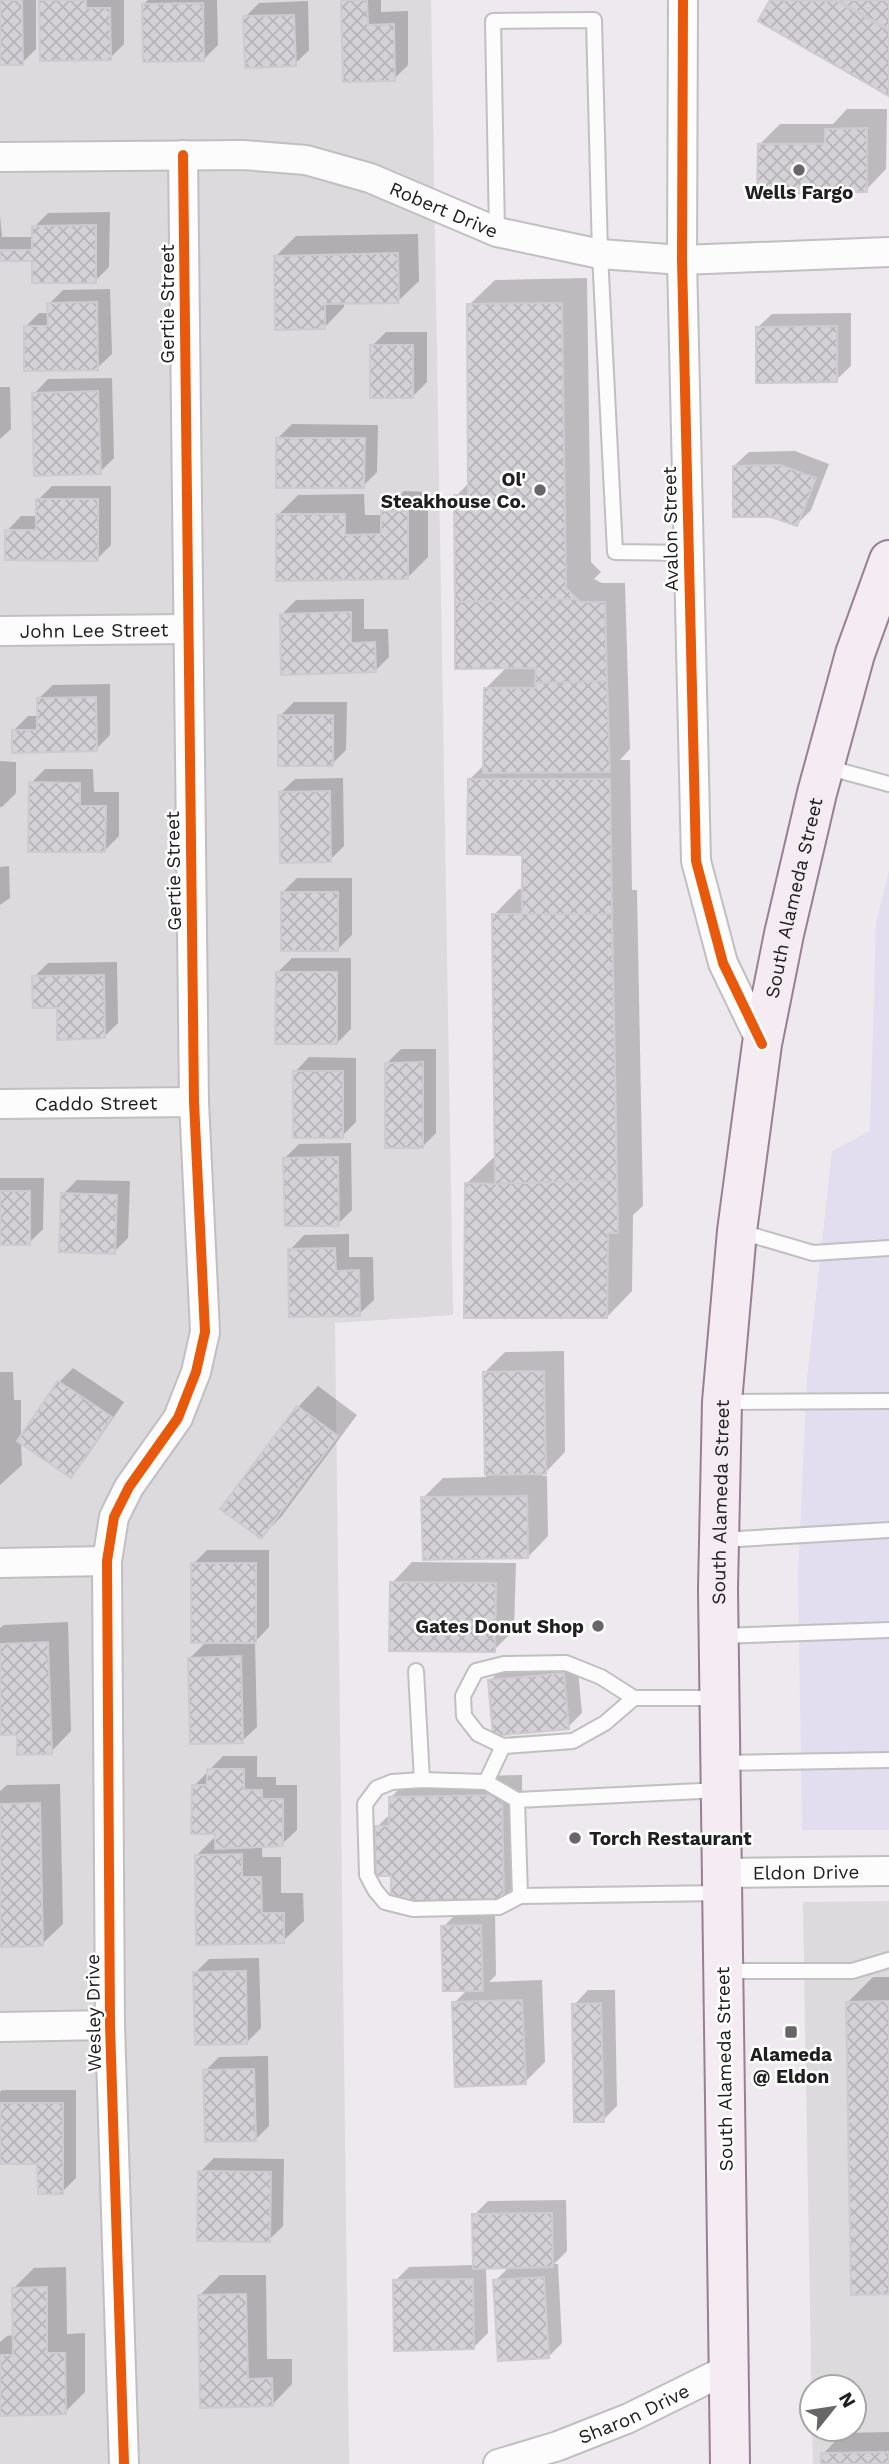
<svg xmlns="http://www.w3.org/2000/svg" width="889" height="2464" font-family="'Work Sans',sans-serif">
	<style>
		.residential { fill: #dcdadd }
		.commercial { fill: #e3ddf0 }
		.shadow { fill: #0003 }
		.building { fill: url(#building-cross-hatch); stroke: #cfcad1; stroke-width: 2 }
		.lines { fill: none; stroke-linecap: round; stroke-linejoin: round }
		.service-casing { stroke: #c1bfc1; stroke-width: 18 }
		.minor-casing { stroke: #c1bfc1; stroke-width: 32 }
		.secondary-casing { stroke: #997f94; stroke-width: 42 }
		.service { stroke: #fcfcfc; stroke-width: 14 }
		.minor { stroke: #fcfcfc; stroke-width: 28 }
		.secondary { stroke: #f4ecf2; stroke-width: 38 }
		.cycleway-casing { stroke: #fff; stroke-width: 15 }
		.cycleway { stroke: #e8590c; stroke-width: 10 }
		.poi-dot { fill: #686668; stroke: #fff; stroke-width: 2.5 }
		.labels { text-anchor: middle; stroke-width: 5; stroke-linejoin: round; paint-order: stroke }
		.poi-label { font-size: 19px; font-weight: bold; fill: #202020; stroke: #fff }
		.street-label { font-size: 19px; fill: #202020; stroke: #fff }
	</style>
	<defs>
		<pattern id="building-cross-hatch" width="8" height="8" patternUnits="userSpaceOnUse" patternTransform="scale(1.75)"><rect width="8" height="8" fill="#d4d2d7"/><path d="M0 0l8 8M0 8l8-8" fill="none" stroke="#b6b4b8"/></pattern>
	</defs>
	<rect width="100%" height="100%" fill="#ede9ee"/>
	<g class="residential">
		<path d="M0,0H431L453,1315L335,1323L349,2464H0Z"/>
		<path d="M889,1901V2464H813L812,2429H854V2387H812V2424L803,1902Z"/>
	</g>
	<path class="commercial" d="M889,871V1830H802L798,1573L807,1378L832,1151L870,1131L876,923Z"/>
	<g class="shadow">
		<path d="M0,0H36V49L22,63L0,64Z"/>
		<path d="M41,0H124V44L110,58Z"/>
		<path d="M148,0H217L218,45L204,59L144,4Z"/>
		<path d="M343,0H381V12L408,11V65L394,79Z"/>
		<path d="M772,0H889V94L760,21Z"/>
		<path d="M308,1L309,50L295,64L245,17L259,3Z"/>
		<path d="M847,109H887L886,169L866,190L759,145L780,124H833Z"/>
		<path d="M110,212L109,267L95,281L34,259L0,260V215L2,237H34V227L48,213Z"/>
		<path d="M418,234L419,281L398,301L344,302V307L324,328L276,256L296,236Z"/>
		<path d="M587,278L591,562L601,572L594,579L602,583H625L630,749L620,760H630L632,890H637L643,1206L633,1215L632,1291L607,1317L467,1183L493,1158H496L494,915L519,889H524V853L470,779L485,764V689L508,666L456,496L470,482L469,305L495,280Z"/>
		<path d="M110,289L112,354L97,368L25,327L39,313H49V304L63,290Z"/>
		<path d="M851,313V366L836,380L757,328L772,314Z"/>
		<path d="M386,332H427V382L413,396L372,346Z"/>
		<path d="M112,378L114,458L100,472L34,394L48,379Z"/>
		<path d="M0,387H10L11,429L0,439Z"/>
		<path d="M292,424L378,425L377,472L363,486L278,438Z"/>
		<path d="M795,451L829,464L811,510L797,524L734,466L749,452Z"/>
		<path d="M52,486H111V545L97,559L7,531L21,516H38V500Z"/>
		<path d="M404,491L428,492V557L407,578L278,515L298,495L364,494L365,515H383V512Z"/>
		<path d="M364,599V629H388L389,657L375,671L282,614L296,600Z"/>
		<path d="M110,684V735L96,749L14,730L28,716H38V699L53,685Z"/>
		<path d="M294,702H347L346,750L332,764L280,716Z"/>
		<path d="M0,761L16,762V793L2,807H0Z"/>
		<path d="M45,769H93L94,792H119V836L105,850L31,783Z"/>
		<path d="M343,778L344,846L330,860L280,793L295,779Z"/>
		<path d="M9,866L10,898L0,905V867Z"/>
		<path d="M297,878H352V935L338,949L283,892Z"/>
		<path d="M292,958H351V1029L337,1043L278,972Z"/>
		<path d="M117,962L118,1023L104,1037L58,1006L34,977L48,963Z"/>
		<path d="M401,1049H436V1133L422,1147L387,1063Z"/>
		<path d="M309,1057L356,1058V1122L342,1136L295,1072Z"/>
		<path d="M351,1143L352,1210L338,1224L285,1158L299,1144Z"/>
		<path d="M0,1178H44L43,1229L29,1243H0Z"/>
		<path d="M77,1180L130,1181L128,1238L114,1252L63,1194Z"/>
		<path d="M349,1234V1257H373L374,1300L359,1314L290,1250L304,1235Z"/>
		<path d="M564,1351L565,1452L542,1476H547L548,1536L528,1557L423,1498L443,1478L486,1477L484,1373L505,1352Z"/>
		<path d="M73,1368L124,1402L84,1461L70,1475L21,1442L22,1465L0,1485V1372H13L14,1400H21V1438L59,1382Z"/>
		<path d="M318,1386L357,1415L281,1517L261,1537L222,1508L298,1407Z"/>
		<path d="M207,1550H269V1627L255,1642L257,1727L242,1741L190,1658L207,1641L193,1564Z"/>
		<path d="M412,1562L516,1563L514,1630L494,1650L392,1583Z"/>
		<path d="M68,1622L71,1731L51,1752L18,1733H0V1628L4,1625Z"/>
		<path d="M577,1660L582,1713L568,1727L490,1681L504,1666Z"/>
		<path d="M223,1756H257V1777H276V1785H297V1830L282,1844L262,1845V1857H281V1893H303L304,1921L283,1941L197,1855L217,1835L194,1786Z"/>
		<path d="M522,1775L523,1877L503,1898L393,1874L377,1827L391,1813V1797L412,1777Z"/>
		<path d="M60,1784L63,1924L42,1944L0,1945V1791L7,1785Z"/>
		<path d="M495,1912L496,1975L489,1982L542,1980L545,2062L525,2082L454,2003L468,1989L443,1927L457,1913Z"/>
		<path d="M259,1958L261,2028L247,2042L195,1973L209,1959Z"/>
		<path d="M873,1977H889V2292L847,2003Z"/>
		<path d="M588,1990H615L617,2106L603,2120L574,2005Z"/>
		<path d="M268,2056L269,2126L255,2140L205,2071L219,2057Z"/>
		<path d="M2,2090H76V2178L62,2192L39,2162L0,2163V2092Z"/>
		<path d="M214,2158L284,2159L283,2226L269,2240L200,2172Z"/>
		<path d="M566,2200L567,2251L554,2264H558L562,2343L548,2357L495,2281L510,2266L486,2267L488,2333L474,2347L395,2281L409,2267L475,2265L474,2215L488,2201Z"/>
		<path d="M66,2267L67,2334L85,2333V2392L65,2412L0,2414V2342L7,2336L14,2335V2288L34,2268Z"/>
		<path d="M220,2275H266L267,2359H292V2384L272,2405L202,2406L199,2296Z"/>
		<path d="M889,2432V2464H823V2454L843,2433Z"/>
	</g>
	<g class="building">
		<path d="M0,0H22L23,65H0Z"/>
		<path d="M39,0H86V8H110L111,60L40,61Z"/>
		<path d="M341,0H367L368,25L394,24L395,81L343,82Z"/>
		<path d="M770,0L836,1L889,31V96L758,21Z"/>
		<path d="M837,0H889V29Z"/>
		<path d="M203,3L204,61L143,62L142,4Z"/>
		<path d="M294,15L296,66L245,68L243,16Z"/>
		<path d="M867,128V192L757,194L758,144H825V129Z"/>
		<path d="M96,225V283H32V261H0V250H32V226Z"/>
		<path d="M398,253L399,303L325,304V329L275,330L274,256Z"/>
		<path d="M97,302L98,370L24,371V326H48L47,303Z"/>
		<path d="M562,303L566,588L577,599L455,602L454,495L468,496L467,304Z"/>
		<path d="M837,326V382L756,383V327Z"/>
		<rect x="370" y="345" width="43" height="53"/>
		<path d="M98,391L101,474L34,476L32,393Z"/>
		<path d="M276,438H365L364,488H276Z"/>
		<path d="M780,465L816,478L797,526L771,517H733V466Z"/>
		<path d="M36,499H98V561L5,560V530H36Z"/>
		<path d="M381,511H408V579L276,581V514H345V535L381,534Z"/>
		<path d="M577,599L581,602H605L607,681L535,683L536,668L455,669V602Z"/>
		<path d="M351,612V643L375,642L376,672L281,675L280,614Z"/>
		<path d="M607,681L610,772L483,773L484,688H536L535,683Z"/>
		<path d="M96,697L97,751L12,753V730H37V698Z"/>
		<rect x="278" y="715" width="55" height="51"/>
		<path d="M468,779H610L612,914L522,915V855L467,854Z"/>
		<path d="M29,782L80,783V806H106L105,852H28Z"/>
		<path d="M330,791L331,862L280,863L279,792Z"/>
		<rect x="281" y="892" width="57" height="59"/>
		<path d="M492,914H612L617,1180L495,1184Z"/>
		<path d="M276,972H337V1044H275Z"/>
		<path d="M104,975L105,1038L57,1040V1008H33L32,976Z"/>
		<path d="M423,1062V1148H385V1063Z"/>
		<rect x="293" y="1071" width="50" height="67"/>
		<path d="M338,1157L339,1226H285L283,1158Z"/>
		<path d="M617,1180L618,1233H608L607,1318H464L465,1183L495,1184Z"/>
		<rect x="0" y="1191" width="30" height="54"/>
		<path d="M61,1193L117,1195L115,1254L59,1252Z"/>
		<path d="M335,1248L336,1271L359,1270L360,1316L289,1317L288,1249Z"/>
		<path d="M544,1371L546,1474L485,1475L483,1372Z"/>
		<path d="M58,1381L112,1417L71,1478L17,1441Z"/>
		<path d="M297,1406L338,1436L261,1539L220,1509Z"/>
		<path d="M527,1496L528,1558L423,1560L421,1497Z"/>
		<rect x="191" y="1563" width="65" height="80"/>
		<path d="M390,1582L496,1583L495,1652L389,1651Z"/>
		<path d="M48,1642L52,1754L17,1755V1735H0V1644Z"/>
		<path d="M241,1656L243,1743L190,1744L188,1658Z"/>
		<path d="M564,1673L569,1729L493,1736L488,1680Z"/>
		<path d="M207,1769H244V1790H262V1799H283V1846L215,1849V1834H191L192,1785H207Z"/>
		<path d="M502,1795L504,1899L391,1901V1876H376L375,1826H389V1797Z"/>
		<path d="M40,1803L43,1946L0,1947V1804Z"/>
		<path d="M242,1854V1877H261L262,1913H284V1943L196,1945L195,1855Z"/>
		<path d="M481,1925L483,1991H443L441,1926Z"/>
		<path d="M246,1971L247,2044L195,2045L193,1972Z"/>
		<path d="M522,2000L526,2084L455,2087L452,2002Z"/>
		<path d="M889,2001V2294L851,2295L846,2002Z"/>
		<path d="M601,2003L604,2122H574L572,2004Z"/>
		<path d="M254,2069L256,2141L205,2142L203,2070Z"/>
		<path d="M0,2103H63V2194H38L37,2164H0Z"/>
		<path d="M198,2171L271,2172L270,2242L197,2241Z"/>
		<path d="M552,2213L553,2267L473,2269L472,2214Z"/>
		<path d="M544,2277L549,2358L498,2361L493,2280Z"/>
		<path d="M473,2279L474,2349L394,2351L393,2280Z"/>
		<path d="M47,2287V2353H65L66,2414L0,2416V2355H13L12,2288Z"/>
		<path d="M246,2294L248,2379L272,2378L273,2406L200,2408L198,2295Z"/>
		<path d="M889,2452V2464H821V2453Z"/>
	</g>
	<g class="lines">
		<defs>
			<g id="service">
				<path d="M497,232L493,21L594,20L600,254L615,552L688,553"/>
				<path d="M826,767L889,784"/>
				<path d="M738,1231L813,1253L889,1248"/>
				<path d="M724,1402L889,1401"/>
				<path d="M721,1540L889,1530"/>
				<path d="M720,1636L889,1630"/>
				<path d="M416,1671L422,1780"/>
				<path d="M634,1698L605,1723L573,1741L503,1746L478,1734L464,1716L463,1696L476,1671L504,1664L566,1663L601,1677L634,1698H718"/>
				<path d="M722,1763L889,1760"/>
				<path d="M486,1782L503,1746"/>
				<path d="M721,1790L517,1800L486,1782L422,1780L392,1782L377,1788L365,1804L367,1875L375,1890L385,1902L413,1909L499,1907L520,1896L721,1893"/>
				<path d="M517,1800L520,1896"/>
				<path d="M724,1971H852L889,1960"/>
			</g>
			<g id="minor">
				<path d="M683,0L682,260L696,861L723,963L762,1044"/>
				<path id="s1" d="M0,157L243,155L306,160L370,178L497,232L600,254L682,260L889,252"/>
				<path id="s2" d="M0,631L187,629"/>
				<path id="s3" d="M0,1104L194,1102"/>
				<path d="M0,1563L107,1561"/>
				<path id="s4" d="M722,1873L889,1871"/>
				<path d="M0,2027L110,2025"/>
				<path d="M124,2464L110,2025L107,1561L114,1517L129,1487L178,1418L196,1372L205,1332L194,1102L183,155"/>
				<path id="s5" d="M498,2464L558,2446L629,2418L728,2369"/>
			</g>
			<g id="secondary">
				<path id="s6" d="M730,2464L718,1589L722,1402L737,1231L762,1044L784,934L817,793L855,654L889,560"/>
			</g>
		</defs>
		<use href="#service" class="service-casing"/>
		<use href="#minor" class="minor-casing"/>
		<use href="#secondary" class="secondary-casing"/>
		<use href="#service" class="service"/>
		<use href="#minor" class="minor"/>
		<use href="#secondary" class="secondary"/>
		<defs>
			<g id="cycleway">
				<path d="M683,0L682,260L696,861L723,963L762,1044"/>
				<path d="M124,2464L110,2025L107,1561L114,1517L129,1487L178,1418L196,1372L205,1332L194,1102L183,155"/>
			</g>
		</defs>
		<use href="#cycleway" class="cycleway-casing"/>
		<use href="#cycleway" class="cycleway"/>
	</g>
	<g class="poi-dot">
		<circle cx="799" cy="170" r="7"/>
		<circle cx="540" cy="490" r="7"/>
		<circle cx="598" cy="1626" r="7"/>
		<circle cx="575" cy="1838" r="7"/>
		<rect x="784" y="2025" width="14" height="14" rx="3.5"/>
	</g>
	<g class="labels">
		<g class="poi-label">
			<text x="799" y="199">Wells Fargo</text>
			<text x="526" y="486" text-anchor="end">Ol'<tspan x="526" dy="22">Steakhouse Co.</tspan></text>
			<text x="584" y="1633" text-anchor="end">Gates Donut Shop</text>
			<text x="589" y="1845" text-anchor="start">Torch Restaurant</text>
			<text x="791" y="2061">Alameda<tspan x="791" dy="22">@ Eldon</tspan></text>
		</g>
		<g class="street-label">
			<text dy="7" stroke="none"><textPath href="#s1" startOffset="453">Robert Drive</textPath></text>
			<text transform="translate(167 304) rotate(-90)" y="7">Gertie Street</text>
			<text transform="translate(670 529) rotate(-91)" y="7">Avalon Street</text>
			<text dy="7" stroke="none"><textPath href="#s2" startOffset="94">John Lee Street</textPath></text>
			<text transform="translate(173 871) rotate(-91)" y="7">Gertie Street</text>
			<text dy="7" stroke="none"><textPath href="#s6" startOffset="1572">South Alameda Street</textPath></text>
			<text dy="7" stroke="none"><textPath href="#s3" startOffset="96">Caddo Street</textPath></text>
			<text dy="7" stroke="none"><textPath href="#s6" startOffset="962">South Alameda Street</textPath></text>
			<text dy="7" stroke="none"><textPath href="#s4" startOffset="84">Eldon Drive</textPath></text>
			<text transform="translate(93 2013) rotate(-91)" y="7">Wesley Drive</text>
			<text transform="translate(724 2069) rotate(-91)" y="7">South Alameda Street</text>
			<text dy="7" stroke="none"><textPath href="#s5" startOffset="145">Sharon Drive</textPath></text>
		</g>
	</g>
	<g transform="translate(833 2408) rotate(60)"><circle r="33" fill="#ffffff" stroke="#a6a6a6" stroke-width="2"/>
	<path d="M0-5L12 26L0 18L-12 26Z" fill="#686668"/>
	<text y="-10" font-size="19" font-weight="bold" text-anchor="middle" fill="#202020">N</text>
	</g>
</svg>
